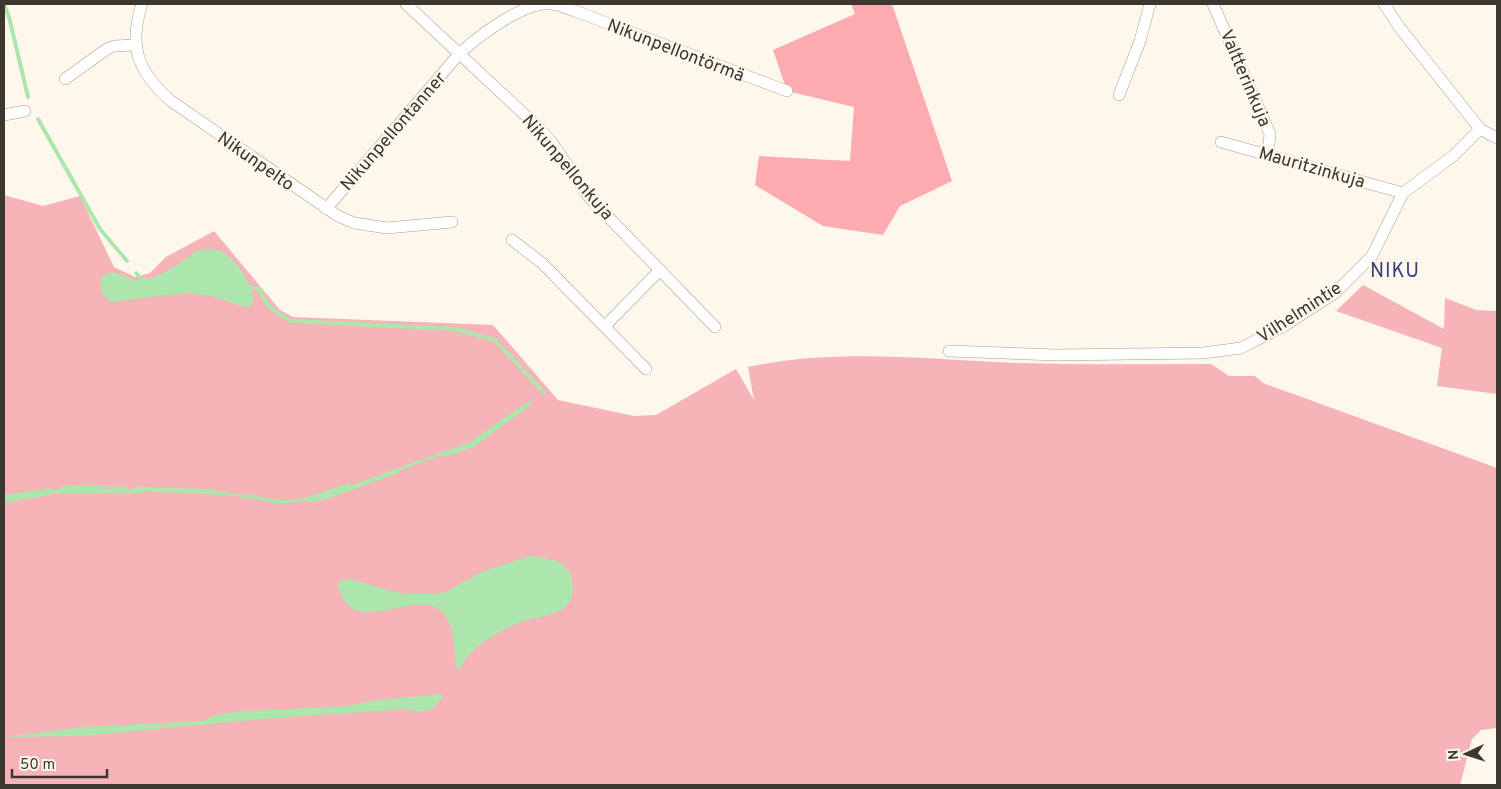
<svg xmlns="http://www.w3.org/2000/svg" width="1501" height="789" font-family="Overpass,sans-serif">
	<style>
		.green { fill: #f6b3b8 }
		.forest { fill: #fdaab1 }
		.water { fill: #ace6ad }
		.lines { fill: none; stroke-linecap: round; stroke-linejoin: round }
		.stream { stroke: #ace6ad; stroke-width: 4 }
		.minor-casing { stroke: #aa9e8c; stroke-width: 12 }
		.minor { stroke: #fff; stroke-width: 11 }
		.labels { text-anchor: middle; stroke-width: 4.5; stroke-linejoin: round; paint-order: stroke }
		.street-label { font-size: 18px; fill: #3c372f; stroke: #fef7eb }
		.quarter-label { font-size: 20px; letter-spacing: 1px; fill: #38407c; stroke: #fef7eb }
	</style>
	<rect width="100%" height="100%" fill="#fef7eb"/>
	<g class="green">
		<path d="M4,195L43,206L80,196L114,267L135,277L150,273L166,257L214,231L280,310L293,317L493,325L558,400L634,416L656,415L736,369L754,400L748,367C835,348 926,359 1014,363C1079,365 1146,364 1211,364L1229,376H1255L1263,383L1497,468V728L1481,730L1472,739L1460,785H4Z"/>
		<path d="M1363,285L1444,329L1445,298L1476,310L1497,311V394L1437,386L1442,348L1336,311Z"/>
	</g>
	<path class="forest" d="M851,4H892L952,181L900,206L883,235L823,226L755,185L759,156L850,161L854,107L787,91L773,50L855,14Z"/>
	<g class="water">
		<path d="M198,250C203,250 212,249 218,250C238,258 249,281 254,300L249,307C235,306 223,298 209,296C178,290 143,299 112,302C102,297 100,289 101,278C115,264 126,282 140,280C162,278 180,263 198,250Z"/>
		<path d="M531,399L477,442L366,483L362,481L470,442Z"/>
		<path d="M349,483L350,487C323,495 299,507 269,502C264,501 259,501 255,497L283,500L305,498Z"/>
		<path d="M74,485L128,487L127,491L109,488L63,492L60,490L61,487Z"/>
		<path d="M133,487L209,489L246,496L138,491L132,489Z"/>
		<path d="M50,488V491L46,492L4,499V495Z"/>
		<path d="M529,556C544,558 566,558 571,576C580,612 553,614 528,620C517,622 503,630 493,636C484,641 473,650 466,658C463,663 462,667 457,670C452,651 458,628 442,612C415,585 352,644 338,585L342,580L349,579L403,594H432L446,592L481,572Z"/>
		<path d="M444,694C435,712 425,713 406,709L252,720L83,736L4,737L84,727L202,721L215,715L241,711L346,706L379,700Z"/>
	</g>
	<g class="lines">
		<g class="stream">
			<path d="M4,4L9,17L28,97"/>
			<path d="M38,119L100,229L127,261"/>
			<path d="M136,273L142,280H145"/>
			<path d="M247,286L259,289L268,306L290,321L455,329L495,340L544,393"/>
			<path d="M445,455L473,445L530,403"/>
			<path d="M240,496L258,497"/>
			<path d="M310,500L321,499L398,471"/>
			<path d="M4,501L54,492L141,491"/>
		</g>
		<defs>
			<g id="minor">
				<path d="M142,4C128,47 138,72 171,101L338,216L354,223L387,228L452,222"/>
				<path d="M406,4L539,128L551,141L588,196L715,327"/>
				<path d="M1213,4L1270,134L1268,154"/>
				<path d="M1384,4L1400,28L1480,129L1497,138"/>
				<path d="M65,79L107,49L114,46L135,45"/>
				<path d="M1119,95L1140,41L1150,4"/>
				<path d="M4,115L25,111"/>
				<path d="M1221,142L1403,193"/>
				<path d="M326,209L460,53C480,35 524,1 552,4C560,5 568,9 575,11L787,91"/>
				<path d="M512,240L542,263L646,369"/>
				<path d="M605,326L660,270"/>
				<path d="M949,351L1055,355L1203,353L1241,348L1284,326L1335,293L1372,256L1403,193L1453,156L1480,129"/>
			</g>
		</defs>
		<use href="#minor" class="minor-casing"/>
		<use href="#minor" class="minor"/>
	</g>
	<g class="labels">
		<g class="street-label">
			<text transform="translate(676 50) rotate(21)" y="6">Nikunpellontörmä</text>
			<text transform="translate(1246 78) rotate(67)" y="6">Valtterinkuja</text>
			<text transform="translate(393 131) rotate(-49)" y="6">Nikunpellontanner</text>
			<text transform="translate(256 161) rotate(35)" y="6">Nikunpelto</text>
			<text transform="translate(568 167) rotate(50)" y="6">Nikunpellonkuja</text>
			<text transform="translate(1312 167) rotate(16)" y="6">Mauritzinkuja</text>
			<text transform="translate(1299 312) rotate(-33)" y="6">Vilhelmintie</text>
		</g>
		<g class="quarter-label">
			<text x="1395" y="277">NIKU</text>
		</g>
	</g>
	<rect width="1501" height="789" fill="none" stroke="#3c372f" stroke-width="10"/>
	<g transform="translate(1466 754) rotate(266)" stroke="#fef7eb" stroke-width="4" paint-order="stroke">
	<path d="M0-4L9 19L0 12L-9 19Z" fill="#3c372f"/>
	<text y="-8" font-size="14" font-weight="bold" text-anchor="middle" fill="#3c372f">N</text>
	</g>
	<path d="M12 769v8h95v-8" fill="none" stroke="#3c372f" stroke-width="2.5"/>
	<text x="20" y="769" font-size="15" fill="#3c372f" stroke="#fef7eb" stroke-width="4" paint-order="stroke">50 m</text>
</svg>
